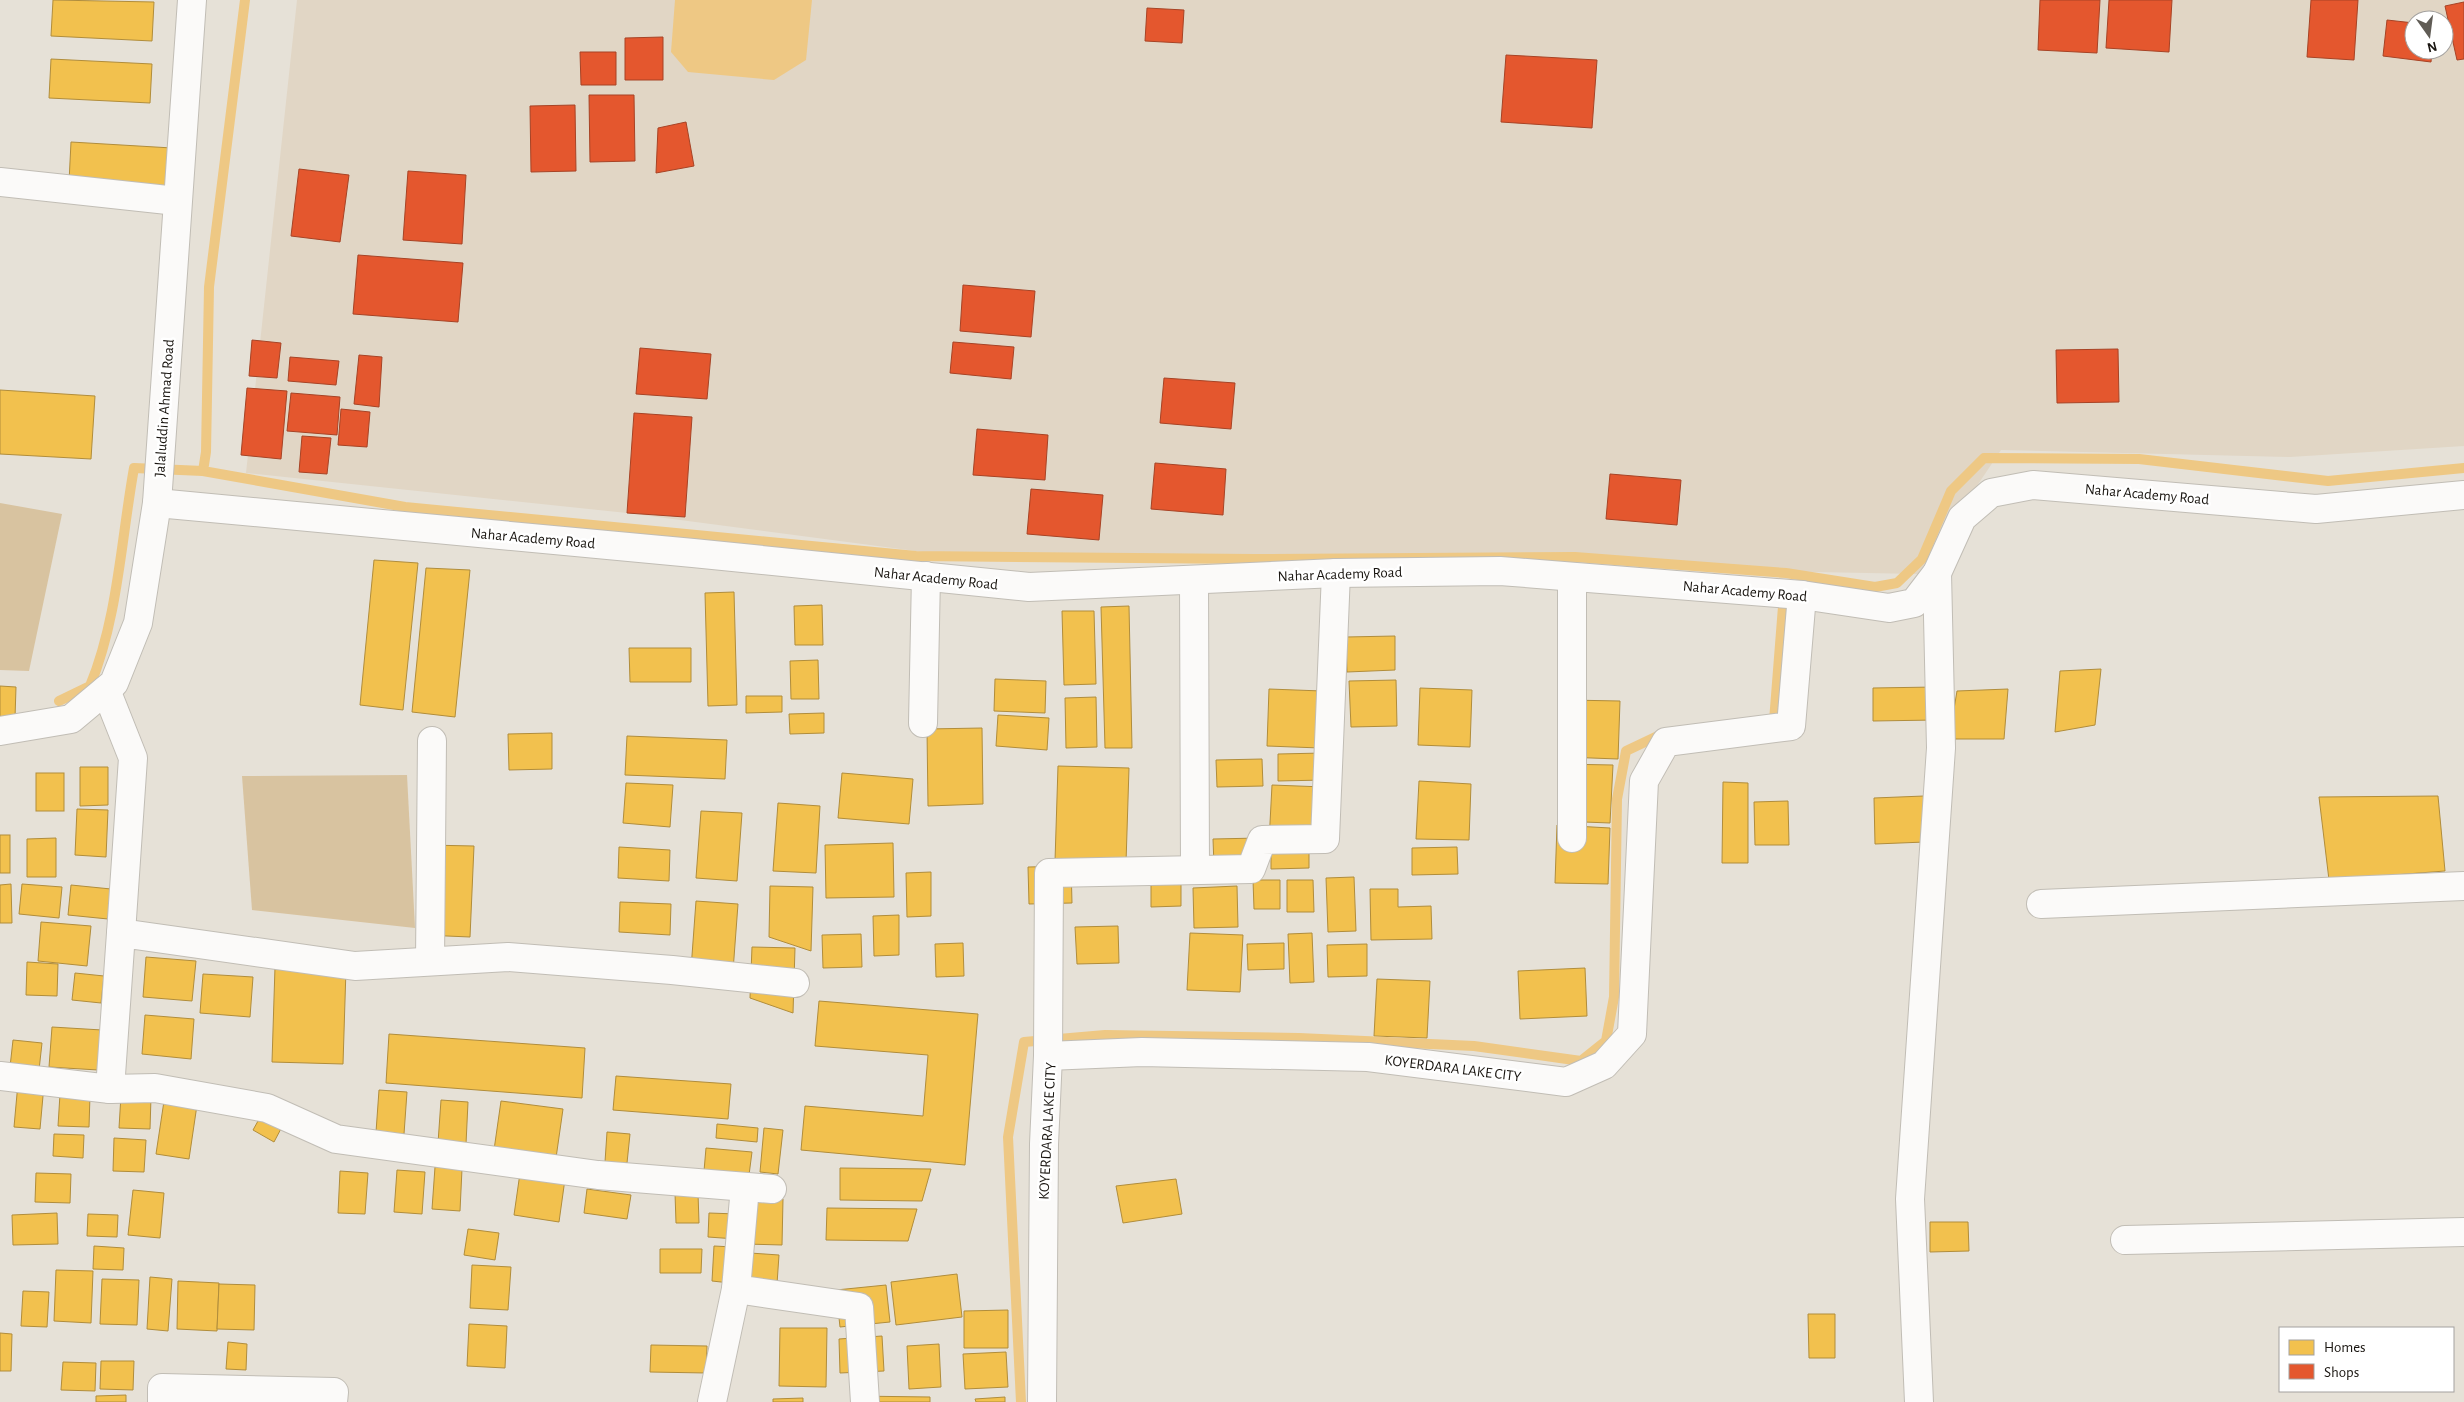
<svg xmlns="http://www.w3.org/2000/svg" width="2464" height="1402" font-family="'Alegreya Sans',sans-serif">
	<style>
		.built { fill: #e1d6c5; fill-rule: evenodd }
		.green { fill: #d8c3a0 }
		.water { fill: #eec884 }
		.homes { fill: #f2c14e; stroke: #b18d3b }
		.shops { fill: #e4572e; stroke: #a74325 }
		.lines { fill: none; stroke-linecap: round; stroke-linejoin: round }
		.stream { stroke: #eec884; stroke-width: 10 }
		.street-casing { stroke: #c1bdb5; stroke-width: 30 }
		.secondary-casing { stroke: #c1bdb5; stroke-width: 30 }
		.street { stroke: #fbfaf9; stroke-width: 28 }
		.secondary { stroke: #fbfaf9; stroke-width: 28 }
		.labels { text-anchor: middle; stroke-width: 5; stroke-linejoin: round; paint-order: stroke }
		.street-label { font-size: 15px; fill: #18140f; stroke: #fff }
	</style>
	<rect width="100%" height="100%" fill="#e6e1d7"/>
	<path class="built" d="M297,0H2464V446L2290,457L2001,450L1918,574L946,555L627,513L246,473ZM2414,20H2444V50H2414Z"/>
	<g class="green">
		<path d="M0,503L62,514L29,671L0,670Z"/>
		<path d="M407,775L415,928L252,910L242,776Z"/>
	</g>
	<path class="water" d="M675,0H812L806,60L774,80L688,72L671,52Z"/>
	<g class="homes">
		<path d="M53,0L154,2L152,41L51,36Z"/>
		<path d="M51,59L152,64L150,103L49,98Z"/>
		<path d="M71,142L172,148L170,187L69,182Z"/>
		<path d="M0,390L95,396L91,459L0,454Z"/>
		<path d="M374,560L418,563L403,710L360,705Z"/>
		<path d="M426,568L470,570L455,717L412,712Z"/>
		<path d="M734,592L737,705L708,706L705,593Z"/>
		<path d="M822,605L823,645H795L794,606Z"/>
		<path d="M1129,606L1132,748H1105L1101,607Z"/>
		<path d="M1062,611H1094L1096,684L1064,685Z"/>
		<path d="M1395,636V670L1347,672L1346,637Z"/>
		<path d="M629,648H691V682H630Z"/>
		<path d="M818,660L819,699H791L790,661Z"/>
		<path d="M2101,669L2095,725L2055,732L2060,671Z"/>
		<path d="M995,679L1046,681L1045,713L994,711Z"/>
		<path d="M1396,680L1397,726L1351,727L1349,681Z"/>
		<path d="M0,686L16,687L15,718L0,717Z"/>
		<path d="M1935,687V720L1873,721V688Z"/>
		<path d="M1420,688L1472,690L1470,747L1418,745Z"/>
		<path d="M1269,689L1322,691L1320,748L1267,746Z"/>
		<path d="M2008,689L2004,739H1949L1957,691Z"/>
		<path d="M746,696H782V712L746,713Z"/>
		<path d="M1096,697L1097,747L1066,748L1065,698Z"/>
		<path d="M1568,700L1620,701L1618,759L1565,757Z"/>
		<path d="M824,713V733L790,734L789,714Z"/>
		<path d="M998,715L1049,718L1047,750L996,746Z"/>
		<path d="M982,728L983,804L928,806L927,729Z"/>
		<path d="M552,733V769L509,770L508,734Z"/>
		<path d="M627,736L727,740L725,779L625,775Z"/>
		<path d="M1323,753L1324,780L1278,781V754Z"/>
		<path d="M1262,759L1263,786L1217,787L1216,760Z"/>
		<path d="M1560,764L1613,765L1610,823L1558,821Z"/>
		<path d="M1058,766L1129,768L1126,863L1055,861Z"/>
		<path d="M80,767H108V805L80,806Z"/>
		<rect x="36" y="773" width="28" height="38"/>
		<path d="M842,773L913,779L909,824L838,818Z"/>
		<path d="M1419,781L1471,784L1469,840L1416,839Z"/>
		<path d="M1723,782L1748,783V863H1722Z"/>
		<path d="M626,783L673,785L670,827L623,823Z"/>
		<path d="M1272,785L1324,787L1322,844L1269,842Z"/>
		<path d="M1924,796L1925,842L1875,844L1874,798Z"/>
		<path d="M2438,796L2445,871L2329,880L2319,797Z"/>
		<path d="M1788,801L1789,845H1755L1754,802Z"/>
		<path d="M778,803L820,806L816,873L773,871Z"/>
		<path d="M77,809L108,810L106,857L75,855Z"/>
		<path d="M701,811L742,813L737,881L696,878Z"/>
		<path d="M1557,825L1610,828L1608,884L1555,883Z"/>
		<rect x="0" y="835" width="10" height="38"/>
		<path d="M56,838V877H27V839Z"/>
		<path d="M1259,838V865L1214,866L1213,839Z"/>
		<path d="M893,843L894,897L826,898L825,845Z"/>
		<path d="M427,845L474,846L470,937L424,935Z"/>
		<path d="M619,847L670,850L669,881L618,878Z"/>
		<path d="M1457,847L1458,874L1412,875V848Z"/>
		<path d="M1309,848V868L1271,869V849Z"/>
		<path d="M1071,866L1072,903L1029,904L1028,867Z"/>
		<path d="M931,872V916L907,917L906,873Z"/>
		<path d="M1354,877L1356,931L1328,932L1326,878Z"/>
		<path d="M1151,879H1181V906L1151,907Z"/>
		<path d="M1253,880H1280V909H1254Z"/>
		<path d="M1287,880H1313L1314,912H1287Z"/>
		<path d="M11,884L12,923H0V885Z"/>
		<path d="M22,884L62,887L59,918L19,914Z"/>
		<path d="M71,885L111,889L108,919L68,915Z"/>
		<path d="M770,886L813,887L811,951L769,937Z"/>
		<path d="M1237,886L1238,927L1194,928L1193,888Z"/>
		<path d="M1370,889H1398V907L1431,906L1432,939L1371,940Z"/>
		<path d="M696,901L738,904L733,971L691,969Z"/>
		<path d="M620,902L671,904L670,935L619,932Z"/>
		<path d="M899,915V955L874,956L873,916Z"/>
		<path d="M41,922L91,926L87,966L38,961Z"/>
		<path d="M1118,926L1119,963L1077,964L1075,927Z"/>
		<path d="M1190,933L1243,935L1240,992L1187,990Z"/>
		<path d="M1312,933L1314,982L1290,983L1288,934Z"/>
		<path d="M861,934L862,967L823,968L822,935Z"/>
		<path d="M963,943L964,976L936,977L935,944Z"/>
		<path d="M1284,943V969L1248,970L1247,944Z"/>
		<path d="M1367,944V976L1328,977L1327,945Z"/>
		<path d="M752,947L795,948L793,1013L750,998Z"/>
		<path d="M146,957L196,961L192,1001L143,997Z"/>
		<path d="M27,962L58,964L57,996L26,995Z"/>
		<path d="M275,967L346,969L343,1064L272,1062Z"/>
		<path d="M1585,968L1587,1016L1520,1019L1518,971Z"/>
		<path d="M75,973L104,976L101,1003L72,1000Z"/>
		<path d="M203,974L253,977L250,1017L200,1013Z"/>
		<path d="M1377,979L1430,981L1427,1038L1374,1036Z"/>
		<path d="M819,1001L978,1014L965,1165L801,1150L805,1106L923,1116L928,1055L815,1046Z"/>
		<path d="M145,1015L194,1019L191,1059L142,1054Z"/>
		<path d="M52,1027L102,1030L98,1070L49,1067Z"/>
		<path d="M389,1034L585,1048L582,1098L386,1083Z"/>
		<path d="M13,1040L42,1043L39,1070L10,1067Z"/>
		<path d="M616,1076L731,1084L728,1119L613,1110Z"/>
		<path d="M18,1083L44,1085L40,1129L14,1127Z"/>
		<path d="M379,1090L407,1092L404,1134L376,1132Z"/>
		<path d="M60,1094L90,1095L89,1127L58,1126Z"/>
		<path d="M121,1095L151,1097L150,1129L119,1128Z"/>
		<path d="M441,1100L468,1102L466,1144L438,1143Z"/>
		<path d="M164,1101L197,1105L189,1159L156,1154Z"/>
		<path d="M501,1101L563,1109L556,1158L494,1150Z"/>
		<path d="M263,1112L284,1123L274,1142L253,1130Z"/>
		<path d="M717,1124L758,1128L757,1142L716,1138Z"/>
		<path d="M764,1128L783,1130L778,1174L760,1172Z"/>
		<path d="M607,1132L630,1134L627,1163L605,1162Z"/>
		<path d="M54,1134L84,1135L83,1158L53,1156Z"/>
		<path d="M114,1138L146,1140L144,1172L113,1171Z"/>
		<path d="M706,1148L752,1152L749,1175L704,1171Z"/>
		<path d="M435,1167L462,1169L460,1211L432,1209Z"/>
		<path d="M840,1168L931,1169L922,1201L840,1200Z"/>
		<path d="M397,1170L425,1172L422,1214L394,1212Z"/>
		<path d="M340,1171L368,1173L365,1214L338,1213Z"/>
		<path d="M36,1173L71,1174L70,1203L35,1202Z"/>
		<path d="M520,1173L565,1179L559,1222L514,1215Z"/>
		<path d="M1176,1179L1182,1214L1123,1223L1116,1186Z"/>
		<path d="M587,1189L631,1195L627,1219L584,1213Z"/>
		<path d="M133,1190L164,1193L160,1238L128,1235Z"/>
		<path d="M675,1193H698L699,1223H676Z"/>
		<path d="M746,1198L783,1199L782,1245L745,1244Z"/>
		<path d="M827,1208L917,1209L908,1241L826,1240Z"/>
		<path d="M57,1213L58,1244L13,1245L12,1215Z"/>
		<path d="M709,1213L737,1214L736,1239L708,1237Z"/>
		<path d="M88,1214L118,1215L117,1237L87,1236Z"/>
		<path d="M1930,1222H1968L1969,1251L1930,1252Z"/>
		<path d="M468,1229L499,1233L495,1260L464,1255Z"/>
		<path d="M94,1246L124,1248L123,1270L93,1269Z"/>
		<path d="M714,1246L733,1247L730,1283L712,1281Z"/>
		<path d="M660,1249H702L701,1273H660Z"/>
		<path d="M750,1253L779,1255L777,1284L748,1281Z"/>
		<path d="M472,1265L511,1267L508,1310L470,1308Z"/>
		<path d="M56,1270L93,1271L91,1323L54,1321Z"/>
		<path d="M957,1274L962,1317L896,1325L891,1282Z"/>
		<path d="M150,1277L172,1279L168,1331L147,1329Z"/>
		<path d="M102,1279L139,1280L137,1325L100,1324Z"/>
		<path d="M178,1281L219,1283L217,1331L177,1329Z"/>
		<path d="M219,1284L255,1285L254,1330L217,1329Z"/>
		<path d="M886,1285L890,1322L840,1327L836,1290Z"/>
		<path d="M23,1291L49,1292L47,1327L21,1326Z"/>
		<path d="M1008,1310V1348H964V1311Z"/>
		<path d="M1808,1314H1835V1358H1809Z"/>
		<path d="M469,1324L507,1326L505,1368L467,1366Z"/>
		<path d="M780,1328H827L826,1387L779,1386Z"/>
		<path d="M0,1333L12,1334L11,1371H0Z"/>
		<path d="M882,1336L884,1371L840,1373L839,1339Z"/>
		<path d="M228,1342L247,1344L246,1370L226,1369Z"/>
		<path d="M939,1344L941,1387L909,1389L907,1346Z"/>
		<path d="M651,1345L707,1346L706,1373L650,1372Z"/>
		<path d="M1006,1352L1008,1387L965,1389L963,1354Z"/>
		<path d="M101,1361H134L133,1390L100,1389Z"/>
		<path d="M63,1362L96,1363L95,1391L61,1390Z"/>
		<path d="M126,1395V1402H96V1396Z"/>
		<path d="M854,1396L930,1397V1402H854Z"/>
		<path d="M1005,1397V1402H976L975,1399Z"/>
		<path d="M803,1398V1402H773V1399Z"/>
	</g>
	<g class="shops">
		<path d="M2040,0H2100L2097,53L2038,50Z"/>
		<path d="M2109,0H2172L2169,52L2106,48Z"/>
		<path d="M2311,0H2358L2354,60L2307,57Z"/>
		<path d="M2464,2V59L2457,60L2445,6Z"/>
		<path d="M1147,8L1184,10L1182,43L1145,41Z"/>
		<path d="M2387,20L2414,23V50H2432L2431,62L2383,56Z"/>
		<path d="M663,37V80H625V38Z"/>
		<path d="M580,52H616V85H581Z"/>
		<path d="M1506,55L1597,60L1592,128L1501,122Z"/>
		<path d="M589,95H634L635,161L590,162Z"/>
		<path d="M575,105L576,171L531,172L530,106Z"/>
		<path d="M686,122L694,166L656,173L658,128Z"/>
		<path d="M299,169L349,175L340,242L291,236Z"/>
		<path d="M408,171L466,175L462,244L403,240Z"/>
		<path d="M358,255L463,263L458,322L353,314Z"/>
		<path d="M963,285L1035,291L1031,337L960,331Z"/>
		<path d="M252,340L281,343L277,378L249,376Z"/>
		<path d="M953,342L1014,347L1011,379L950,373Z"/>
		<path d="M640,348L711,354L707,399L636,394Z"/>
		<path d="M2118,349L2119,402L2057,403L2056,350Z"/>
		<path d="M359,355L382,357L379,407L354,404Z"/>
		<path d="M290,357L339,361L336,385L288,381Z"/>
		<path d="M1164,378L1235,383L1231,429L1160,423Z"/>
		<path d="M247,388L287,391L281,459L241,455Z"/>
		<path d="M291,393L340,397L337,435L287,431Z"/>
		<path d="M341,409L370,412L367,447L338,445Z"/>
		<path d="M634,413L692,417L685,517L627,513Z"/>
		<path d="M977,429L1048,435L1045,480L973,475Z"/>
		<path d="M302,436L331,438L327,474L299,472Z"/>
		<path d="M1155,463L1226,469L1223,515L1151,509Z"/>
		<path d="M1610,474L1681,480L1677,525L1606,519Z"/>
		<path d="M1031,489L1103,495L1099,540L1027,534Z"/>
	</g>
	<g class="lines">
		<g class="stream">
			<path d="M245,0L209,287L206,452L203,471L405,507L916,556L1254,559L1575,557L1786,573L1875,587L1897,583L1922,559L1951,491L1984,458L2139,459L2328,481L2464,468"/>
			<path d="M59,701L90,686C118,618 121,540 134,468L203,471"/>
			<path d="M1768,722L1774,721L1784,594"/>
			<path d="M1021,1402L1008,1137L1024,1042L1105,1035L1299,1038L1474,1046L1581,1061L1606,1041L1614,997L1617,799L1626,751L1664,733"/>
		</g>
		<defs>
			<g id="street">
				<path d="M0,182L177,201"/>
				<path d="M157,503L693,553L1029,587L1336,573L1500,571L1802,595L1889,608L1914,603L1937,573L1962,518L1991,493L2033,485L2316,509L2464,495"/>
				<path d="M1194,580L1195,870"/>
				<path d="M106,690L133,758L121,933"/>
				<path d="M923,723L926,576"/>
				<path d="M1572,838V577"/>
				<path d="M2041,904L2464,886"/>
				<path d="M430,961L432,741"/>
				<path d="M1048,1056L1049,873L1251,869L1262,840L1325,839L1336,573"/>
				<path d="M0,1076L110,1089L155,1088L267,1108L336,1139L598,1175L772,1189"/>
				<path d="M110,1089L121,933L355,966L508,957L672,970L795,983"/>
				<path d="M745,1187L736,1289L859,1307L865,1402"/>
				<path d="M2125,1240L2464,1232"/>
				<path d="M162,1402V1388L334,1392L333,1402"/>
				<path d="M712,1402L736,1289"/>
				<path d="M1042,1402L1044,1144L1048,1056L1142,1052L1368,1057L1566,1082L1604,1065L1632,1034L1644,781L1666,742L1791,726L1802,595"/>
				<path d="M1919,1402L1910,1199L1941,748L1937,573"/>
			</g>
			<path id="secondary" d="M0,731L71,719L114,683L138,623L157,503L192,0"/>
		</defs>
		<use href="#street" class="street-casing"/>
		<use href="#secondary" class="secondary-casing"/>
		<use href="#street" class="street"/>
		<use href="#secondary" class="secondary"/>
	</g>
	<g class="labels">
		<g class="street-label">
			<text transform="translate(164 408) rotate(-86)" y="5">Jalaluddin Ahmad Road</text>
			<text transform="translate(2147 494) rotate(5)" y="5">Nahar Academy Road</text>
			<text transform="translate(533 538) rotate(5)" y="5">Nahar Academy Road</text>
			<text transform="translate(1340 574) rotate(-2)" y="5">Nahar Academy Road</text>
			<text transform="translate(936 578) rotate(6)" y="5">Nahar Academy Road</text>
			<text transform="translate(1745 591) rotate(5)" y="5">Nahar Academy Road</text>
			<text transform="translate(1453 1068) rotate(7)" y="5">KOYERDARA LAKE CITY</text>
			<text transform="translate(1047 1131) rotate(-87)" y="5">KOYERDARA LAKE CITY</text>
		</g>
	</g>
	<rect x="2279" y="1327" width="175" height="65" fill="#ffffff" stroke="#a3a19f"/>
	<rect x="2289" y="1340" width="25" height="15" fill="#f2c14e" stroke="#a3a19f"/>
	<text x="2324" y="1352" font-size="15" fill="#18140f">Homes</text>
	<rect x="2289" y="1364" width="25" height="15" fill="#e4572e" stroke="#a3a19f"/>
	<text x="2324" y="1377" font-size="15" fill="#18140f">Shops</text>
	<g transform="translate(2429 35) rotate(166)"><circle r="24" fill="#ffffff" stroke="#a3a19f"/>
	<path d="M0-4L9 19L0 12L-9 19Z" fill="#605c55"/>
	<text y="-8" font-size="14" font-weight="bold" text-anchor="middle" fill="#18140f">N</text>
	</g>
</svg>
